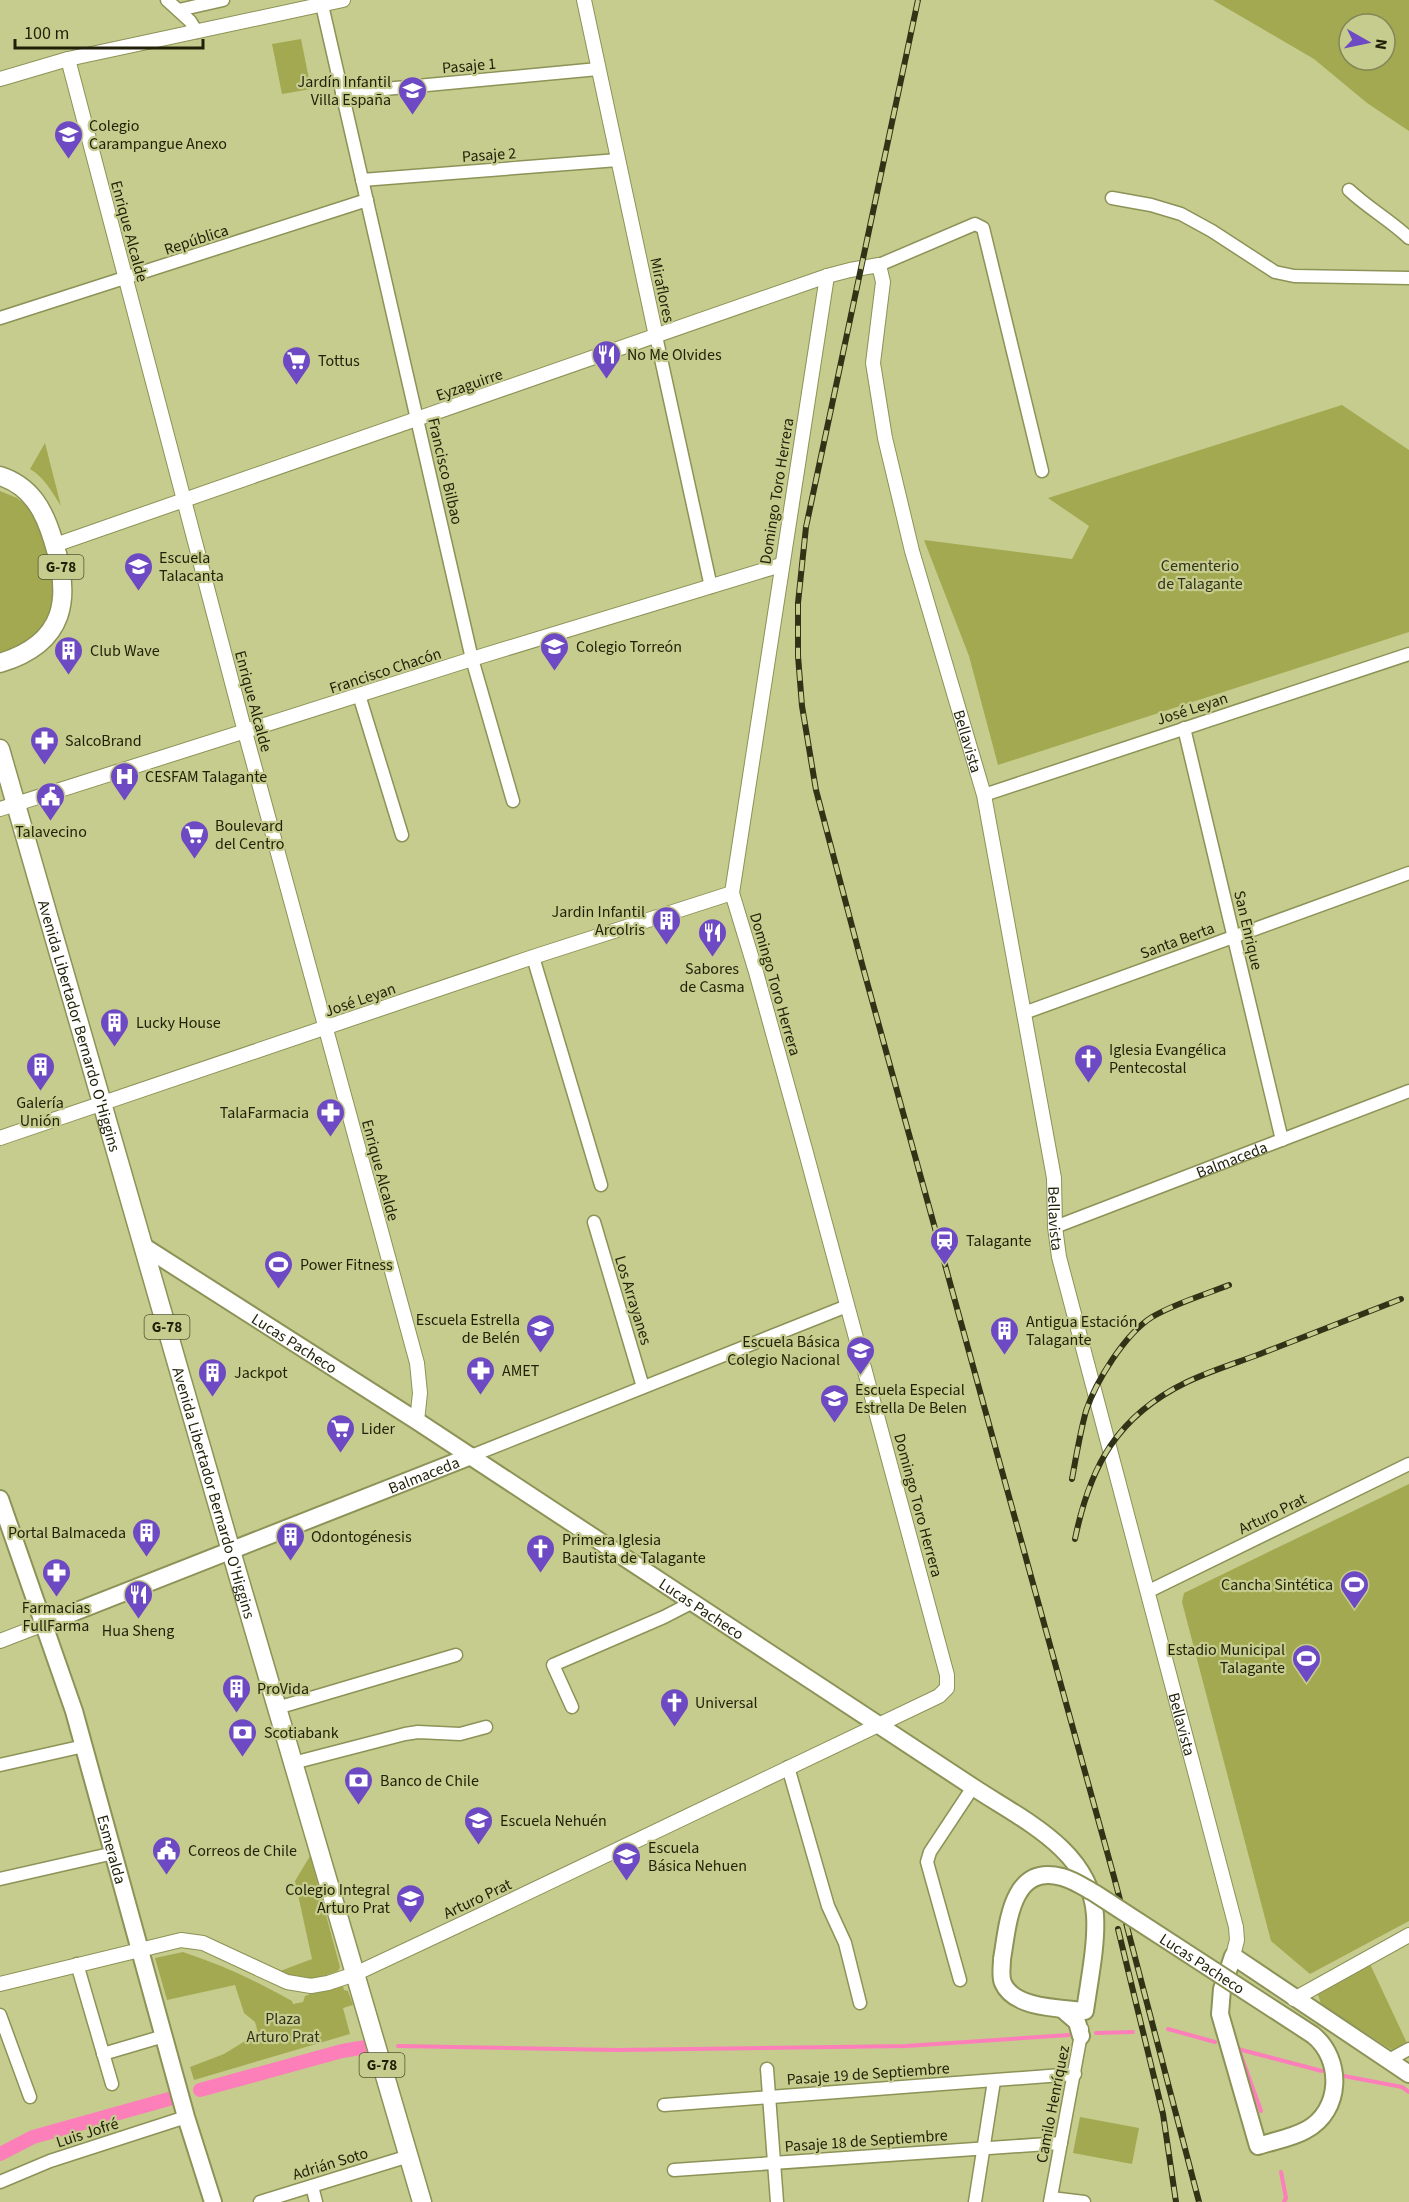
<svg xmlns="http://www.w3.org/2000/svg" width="1409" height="2202" font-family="'Source Sans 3',sans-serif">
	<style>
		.green { fill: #a3a950; fill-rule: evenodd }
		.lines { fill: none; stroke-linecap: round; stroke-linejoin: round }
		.stream { stroke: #fc7fb9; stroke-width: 4 }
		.canal { stroke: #fc7fb9; stroke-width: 14 }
		.minor-casing { stroke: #8d9256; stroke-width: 15 }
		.tertiary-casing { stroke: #8d9256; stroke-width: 16 }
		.secondary-casing { stroke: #8d9256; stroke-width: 20 }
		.primary-casing { stroke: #8d9256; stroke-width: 21 }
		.minor { stroke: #fff; stroke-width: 12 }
		.tertiary { stroke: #fff; stroke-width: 14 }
		.secondary { stroke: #fff; stroke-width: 16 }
		.primary { stroke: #fff; stroke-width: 18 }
		.rail-casing { stroke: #313316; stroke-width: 6 }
		.rail { stroke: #c6cc8e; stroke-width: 4; stroke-dasharray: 11; stroke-linecap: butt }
		.secondary-bridge-casing { stroke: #8d9256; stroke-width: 20; stroke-linecap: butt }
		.secondary-bridge { stroke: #fff; stroke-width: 16 }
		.labels { text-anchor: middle; stroke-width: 4.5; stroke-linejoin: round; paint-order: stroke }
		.shield { fill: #c6cc8e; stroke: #515430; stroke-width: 1.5 }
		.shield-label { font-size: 15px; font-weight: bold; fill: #1f2007 }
		.street-label { font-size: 16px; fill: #1f2007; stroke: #c6cc8e }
		.poi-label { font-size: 16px; fill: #1f2007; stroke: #c6cc8e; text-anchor: start }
		.park-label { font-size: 16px; fill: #30321a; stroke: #c6cc8e }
	</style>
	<rect width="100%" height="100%" fill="#c6cc8e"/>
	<g class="green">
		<path d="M1213,0H1409V131L1367,103L1314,59ZM1349,24H1385V60H1349Z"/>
		<path d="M301,39L311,89L282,94L272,44Z"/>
		<path d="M1342,405L1409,450V632L998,765L969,656L924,540L1072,559L1089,526L1048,498Z"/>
		<path d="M45,443L61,506C52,492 44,477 30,469Z"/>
		<path d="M0,491L17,498L29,507L40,524L55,568L54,606L39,634L0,657Z"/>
		<path d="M1409,1484V1921L1310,1974L1271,1941L1182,1602L1184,1593Z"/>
		<path d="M310,1856L340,1967L338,1971C312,1981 301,1982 275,1973L312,1959L295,1881Z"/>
		<path d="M183,1952C222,1965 257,1981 292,2001L293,2004L303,2002L305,1996L342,1982L344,1990L348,1991L353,2005L343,2008L350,2034L194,2080L190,2067L224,2054L258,2033L255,2022L244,2013L235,1985L167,2000L155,1958Z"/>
		<path d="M1369,1962L1407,2043L1395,2052L1321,2004L1317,1992Z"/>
		<path d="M1080,2117L1139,2128L1132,2164L1073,2153Z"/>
	</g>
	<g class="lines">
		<g class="stream">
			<path d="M1168,2029L1215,2042"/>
			<path d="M1096,2033L1133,2032"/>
			<path d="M398,2046L617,2050L906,2046L1069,2035"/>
			<path d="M1238,2049L1322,2071"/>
			<path d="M1239,2050L1261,2111"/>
			<path d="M1344,2076L1402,2087L1409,2092"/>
			<path d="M1281,2172L1286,2198L1284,2202"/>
		</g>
		<g class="canal">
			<path d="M200,2090L342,2051L366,2047"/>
			<path d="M0,2154L33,2137L169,2099"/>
		</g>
		<defs>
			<g id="minor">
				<path d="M167,0L190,21L197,32"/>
				<path d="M322,5L472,659L513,801"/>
				<path d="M179,10L223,0"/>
				<path d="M342,93L598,69"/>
				<path d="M362,180L618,160"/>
				<path d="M1349,190C1368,208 1390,220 1409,238"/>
				<path d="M1112,198L1151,205L1181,214L1212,231L1275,272L1294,276L1409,278"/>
				<path d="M879,265L975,224L983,228L1042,471"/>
				<path d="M0,318L367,200"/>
				<path d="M656,336L711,587"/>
				<path d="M359,695L402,835"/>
				<path d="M1184,728L1282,1140"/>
				<path d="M984,795L1409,654"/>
				<path d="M533,957L601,1185"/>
				<path d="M1024,1013L1409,873"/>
				<path d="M594,1222L643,1387"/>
				<path id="s1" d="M1055,1227L1409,1091"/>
				<path d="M471,1456L847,1306"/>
				<path d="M1149,1591L1409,1464"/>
				<path d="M572,1707L553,1665L664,1617L693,1602"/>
				<path d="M277,1708L456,1655"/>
				<path d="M293,1763L405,1734L418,1732L460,1734L486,1727"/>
				<path d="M0,1765L84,1746"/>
				<path d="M788,1767L828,1906L845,1943L860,2003"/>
				<path d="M0,1879L114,1853"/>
				<path d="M77,1964L112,2084"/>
				<path d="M960,1980L927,1862L930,1852L973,1787"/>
				<path d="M0,2015L30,2097"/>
				<path d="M103,2054L164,2036"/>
				<path d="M1389,2060L1409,2049"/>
				<path d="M767,2069L777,2202"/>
				<path d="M664,2105L1075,2074"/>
				<path d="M674,2170L1061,2143"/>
				<path d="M0,2182L50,2161L186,2117"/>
				<path d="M312,2186L316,2202"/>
				<path d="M1051,2198L1084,2202"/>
				<path d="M260,2202L409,2156"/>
				<path d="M975,2202L994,2081"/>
				<path d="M1050,2202L1082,2029"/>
			</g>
			<g id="tertiary">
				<path d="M584,0L656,336"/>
				<path d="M68,59L245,732L417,1363L420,1393L417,1421"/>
				<path d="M0,79L68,59L343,0"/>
				<path id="s2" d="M55,545L827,276L850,270L879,265L883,282L873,363L885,438L912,551L984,795L1054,1178L1055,1227L1059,1257L1236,1927L1237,1940L1233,1956"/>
				<path d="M0,809L472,659L781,565"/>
				<path d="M0,1138L533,957L732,893"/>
				<path d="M0,1641L44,1624"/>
				<path d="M0,1984L181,1940L203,1943L287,1982L311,1986L328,1983L355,1974L487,1912L939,1696L947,1688V1675L805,1149L756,972L732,893L827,276"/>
				<path d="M1294,1999L1409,1935"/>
			</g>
			<g id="secondary">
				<path id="s3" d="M143,1246L417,1421L973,1787C1021,1819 1091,1850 1095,1915C1097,1944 1089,1982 1085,2011C1061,2008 1014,2009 1003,1983C1000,1976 1002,1967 1002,1959"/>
				<path id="s4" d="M0,1499L74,1711L186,2117L213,2202"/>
				<path id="s5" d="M44,1624L471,1456"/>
				<path d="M1062,2009L1077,2022L1081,2036"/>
				<path d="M1313,2035C1343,2059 1342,2111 1306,2130C1292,2138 1273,2141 1258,2146L1220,2014L1222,1989L1233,1956L1409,2074"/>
			</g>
			<g id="primary">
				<path d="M0,476C31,486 44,510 53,540C72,598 66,643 0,663"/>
				<path id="s6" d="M0,749L231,1551L422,2202"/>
			</g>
		</defs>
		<use href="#minor" class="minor-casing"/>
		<use href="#tertiary" class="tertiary-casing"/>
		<use href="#secondary" class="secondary-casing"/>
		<use href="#primary" class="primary-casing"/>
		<use href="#minor" class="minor"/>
		<use href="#tertiary" class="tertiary"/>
		<use href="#secondary" class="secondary"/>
		<use href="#primary" class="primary"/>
		<defs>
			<g id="rail">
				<path d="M918,0L806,527L798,603V656L802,706L816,790L862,964L1114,1877L1199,2202"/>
				<path d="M1072,1479C1076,1457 1080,1433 1086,1411C1096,1381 1125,1334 1152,1317C1176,1303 1204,1295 1229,1285"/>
				<path d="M1075,1539C1090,1466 1117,1416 1187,1382C1210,1371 1236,1363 1260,1354C1307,1336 1354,1317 1401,1299"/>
				<path d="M1118,1929L1163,2114L1176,2202"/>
			</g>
		</defs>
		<use href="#rail" class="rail-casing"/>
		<use href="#rail" class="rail"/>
		<defs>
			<g id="secondary-bridge">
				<path id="s7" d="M1002,1959C1008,1926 1010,1863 1062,1877C1074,1880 1085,1888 1096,1894L1313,2035"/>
			</g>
		</defs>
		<use href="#secondary-bridge" class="secondary-bridge-casing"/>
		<use href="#secondary-bridge" class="secondary-bridge"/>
	</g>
	<defs>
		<symbol id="school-pin" viewBox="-11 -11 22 30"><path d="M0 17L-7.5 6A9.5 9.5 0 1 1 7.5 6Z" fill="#6d4ac3" stroke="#c6cc8e"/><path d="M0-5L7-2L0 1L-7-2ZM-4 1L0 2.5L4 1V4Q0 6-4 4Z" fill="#fff"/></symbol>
		<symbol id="restaurant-pin" viewBox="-11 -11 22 30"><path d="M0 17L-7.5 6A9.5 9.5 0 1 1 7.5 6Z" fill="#6d4ac3" stroke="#c6cc8e"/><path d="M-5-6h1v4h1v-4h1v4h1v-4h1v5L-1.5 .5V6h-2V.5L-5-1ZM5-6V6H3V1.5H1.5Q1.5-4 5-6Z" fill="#fff"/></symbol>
		<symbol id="supermarket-pin" viewBox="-11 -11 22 30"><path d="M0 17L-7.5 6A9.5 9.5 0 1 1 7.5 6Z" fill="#6d4ac3" stroke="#c6cc8e"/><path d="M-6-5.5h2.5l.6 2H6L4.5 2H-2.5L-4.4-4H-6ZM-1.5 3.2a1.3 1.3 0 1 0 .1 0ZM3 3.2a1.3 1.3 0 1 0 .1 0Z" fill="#fff"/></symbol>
		<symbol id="building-pin" viewBox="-11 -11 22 30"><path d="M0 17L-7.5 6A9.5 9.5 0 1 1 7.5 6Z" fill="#6d4ac3" stroke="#c6cc8e"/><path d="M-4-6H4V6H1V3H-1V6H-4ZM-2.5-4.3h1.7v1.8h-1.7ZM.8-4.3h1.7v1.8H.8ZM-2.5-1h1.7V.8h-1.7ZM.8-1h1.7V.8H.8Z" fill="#fff"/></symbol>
		<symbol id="pharmacy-pin" viewBox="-11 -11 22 30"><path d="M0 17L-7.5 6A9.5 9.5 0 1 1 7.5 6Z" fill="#6d4ac3" stroke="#c6cc8e"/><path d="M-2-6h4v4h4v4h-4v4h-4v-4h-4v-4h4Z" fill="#fff"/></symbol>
		<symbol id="hospital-pin" viewBox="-11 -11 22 30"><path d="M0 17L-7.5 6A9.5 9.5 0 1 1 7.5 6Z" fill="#6d4ac3" stroke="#c6cc8e"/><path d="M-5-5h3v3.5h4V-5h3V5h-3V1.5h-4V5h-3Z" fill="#fff"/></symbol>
		<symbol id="civic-pin" viewBox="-11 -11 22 30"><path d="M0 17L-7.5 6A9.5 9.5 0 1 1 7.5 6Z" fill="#6d4ac3" stroke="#c6cc8e"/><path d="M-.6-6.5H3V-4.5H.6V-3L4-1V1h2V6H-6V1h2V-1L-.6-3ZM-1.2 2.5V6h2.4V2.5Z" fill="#fff"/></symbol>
		<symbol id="church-pin" viewBox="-11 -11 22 30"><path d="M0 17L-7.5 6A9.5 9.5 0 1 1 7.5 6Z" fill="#6d4ac3" stroke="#c6cc8e"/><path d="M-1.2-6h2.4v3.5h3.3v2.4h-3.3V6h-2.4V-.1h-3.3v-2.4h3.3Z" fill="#fff"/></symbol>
		<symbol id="station-pin" viewBox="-11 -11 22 30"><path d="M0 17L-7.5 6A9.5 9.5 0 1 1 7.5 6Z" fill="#6d4ac3" stroke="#c6cc8e"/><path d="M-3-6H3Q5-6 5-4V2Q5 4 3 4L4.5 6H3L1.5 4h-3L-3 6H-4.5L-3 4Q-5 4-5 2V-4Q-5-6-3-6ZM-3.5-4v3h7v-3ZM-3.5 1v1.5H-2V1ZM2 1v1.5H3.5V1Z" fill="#fff"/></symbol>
		<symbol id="stadium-pin" viewBox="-11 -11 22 30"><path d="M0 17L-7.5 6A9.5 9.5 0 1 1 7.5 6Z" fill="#6d4ac3" stroke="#c6cc8e"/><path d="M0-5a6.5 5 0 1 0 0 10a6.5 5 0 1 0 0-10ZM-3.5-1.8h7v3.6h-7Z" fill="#fff"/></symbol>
		<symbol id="bank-pin" viewBox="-11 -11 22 30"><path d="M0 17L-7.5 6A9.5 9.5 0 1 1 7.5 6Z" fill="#6d4ac3" stroke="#c6cc8e"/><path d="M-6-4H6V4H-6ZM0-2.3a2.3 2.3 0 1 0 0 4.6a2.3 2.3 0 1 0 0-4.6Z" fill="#fff"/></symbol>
	</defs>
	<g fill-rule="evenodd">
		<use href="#school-pin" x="396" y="74" width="33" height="45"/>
		<use href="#school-pin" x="52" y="118" width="33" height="45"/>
		<use href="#restaurant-pin" x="590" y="338" width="33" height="45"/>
		<use href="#supermarket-pin" x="280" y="344" width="33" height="45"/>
		<use href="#school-pin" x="122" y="550" width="33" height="45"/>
		<use href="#school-pin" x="538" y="630" width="33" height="45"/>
		<use href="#building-pin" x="52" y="634" width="33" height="45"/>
		<use href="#pharmacy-pin" x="28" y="724" width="33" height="45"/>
		<use href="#hospital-pin" x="108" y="760" width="33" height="45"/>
		<use href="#civic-pin" x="34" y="780" width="33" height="45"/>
		<use href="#supermarket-pin" x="178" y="818" width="33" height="45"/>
		<use href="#building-pin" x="650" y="904" width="33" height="45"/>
		<use href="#restaurant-pin" x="696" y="916" width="33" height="45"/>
		<use href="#building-pin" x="98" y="1006" width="33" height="45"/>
		<use href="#church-pin" x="1072" y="1042" width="33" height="45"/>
		<use href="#building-pin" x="24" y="1050" width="33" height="45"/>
		<use href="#pharmacy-pin" x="314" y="1096" width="33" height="45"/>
		<use href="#station-pin" x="928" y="1224" width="33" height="45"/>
		<use href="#stadium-pin" x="262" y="1248" width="33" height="45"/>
		<use href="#school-pin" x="524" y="1312" width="33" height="45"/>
		<use href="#building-pin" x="988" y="1314" width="33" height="45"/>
		<use href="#school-pin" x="844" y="1334" width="33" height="45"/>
		<use href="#pharmacy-pin" x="464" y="1354" width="33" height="45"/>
		<use href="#building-pin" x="196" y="1356" width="33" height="45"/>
		<use href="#school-pin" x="818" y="1382" width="33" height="45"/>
		<use href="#supermarket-pin" x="324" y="1412" width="33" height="45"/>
		<use href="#building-pin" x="130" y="1516" width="33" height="45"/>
		<use href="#building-pin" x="274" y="1520" width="33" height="45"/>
		<use href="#church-pin" x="524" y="1532" width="33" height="45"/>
		<use href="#pharmacy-pin" x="40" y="1556" width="33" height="45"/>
		<use href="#stadium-pin" x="1338" y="1568" width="33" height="45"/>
		<use href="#restaurant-pin" x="122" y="1578" width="33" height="45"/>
		<use href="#stadium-pin" x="1290" y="1642" width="33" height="45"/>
		<use href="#building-pin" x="220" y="1672" width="33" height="45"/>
		<use href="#church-pin" x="658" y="1686" width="33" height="45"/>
		<use href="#bank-pin" x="226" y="1716" width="33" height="45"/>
		<use href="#bank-pin" x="342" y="1764" width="33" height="45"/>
		<use href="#school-pin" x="462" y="1804" width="33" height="45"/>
		<use href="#civic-pin" x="150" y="1834" width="33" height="45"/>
		<use href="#school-pin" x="610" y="1840" width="33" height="45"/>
		<use href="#school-pin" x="394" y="1882" width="33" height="45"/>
	</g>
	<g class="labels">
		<g class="shield">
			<rect x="38.5" y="555" width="45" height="24" rx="4.5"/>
			<rect x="144.5" y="1315" width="45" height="24" rx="4.5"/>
			<rect x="359.5" y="2053" width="45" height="24" rx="4.5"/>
		</g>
		<g class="shield-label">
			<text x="61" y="572">G-78</text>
			<text x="167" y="1332">G-78</text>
			<text x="382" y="2070">G-78</text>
		</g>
		<g class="street-label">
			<text transform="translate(469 65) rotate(-5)" y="6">Pasaje 1</text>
			<text transform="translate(489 154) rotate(-4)" y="6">Pasaje 2</text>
			<text transform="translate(130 231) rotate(75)" y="6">Enrique Alcalde</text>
			<text transform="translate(196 239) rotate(-18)" y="6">República</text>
			<text transform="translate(663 290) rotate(78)" y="6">Miraflores</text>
			<text transform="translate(469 384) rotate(-19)" y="6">Eyzaguirre</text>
			<text transform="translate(446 471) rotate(77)" y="6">Francisco Bilbao</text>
			<text transform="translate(776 491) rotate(-81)" y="6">Domingo Toro Herrera</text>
			<text transform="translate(385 670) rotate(-18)" y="6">Francisco Chacón</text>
			<text transform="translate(254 701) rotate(75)" y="6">Enrique Alcalde</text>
			<text transform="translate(1192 708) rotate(-18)" y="6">José Leyan</text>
			<text dy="6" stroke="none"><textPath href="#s2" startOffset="1360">Bellavista</textPath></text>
			<text transform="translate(1249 930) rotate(77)" y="6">San Enrique</text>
			<text transform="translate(1177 940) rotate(-20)" y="6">Santa Berta</text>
			<text transform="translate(776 984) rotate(74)" y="6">Domingo Toro Herrera</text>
			<text transform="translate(360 999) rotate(-19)" y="6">José Leyan</text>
			<text dy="6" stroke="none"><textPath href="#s6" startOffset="288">Avenida Libertador Bernardo O'Higgins</textPath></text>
			<text dy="6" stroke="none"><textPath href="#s1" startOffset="189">Balmaceda</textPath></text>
			<text transform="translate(381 1170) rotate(75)" y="6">Enrique Alcalde</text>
			<text dy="6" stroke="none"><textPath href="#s2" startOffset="1846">Bellavista</textPath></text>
			<text transform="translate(634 1300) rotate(73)" y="6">Los Arrayanes</text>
			<text dy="6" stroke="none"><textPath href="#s3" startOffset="180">Lucas Pacheco</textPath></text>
			<text dy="6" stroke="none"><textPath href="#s5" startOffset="408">Balmaceda</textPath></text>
			<text dy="6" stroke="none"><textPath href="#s6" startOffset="774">Avenida Libertador Bernardo O'Higgins</textPath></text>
			<text transform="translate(919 1505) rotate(75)" y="6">Domingo Toro Herrera</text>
			<text transform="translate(1272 1513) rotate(-26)" y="6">Arturo Prat</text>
			<text dy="6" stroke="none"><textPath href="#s3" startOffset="666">Lucas Pacheco</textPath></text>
			<text dy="6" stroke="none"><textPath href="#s2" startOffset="2368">Bellavista</textPath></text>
			<text dy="6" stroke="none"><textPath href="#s4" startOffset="368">Esmeralda</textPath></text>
			<text transform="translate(477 1898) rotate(-25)" y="6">Arturo Prat</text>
			<text dy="6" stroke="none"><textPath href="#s7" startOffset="284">Lucas Pacheco</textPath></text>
			<text transform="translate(868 2073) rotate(-4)" y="6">Pasaje 19 de Septiembre</text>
			<text transform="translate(1052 2104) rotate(-79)" y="6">Camilo Henríquez</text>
			<text transform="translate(87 2132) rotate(-18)" y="6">Luis Jofré</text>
			<text transform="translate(866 2140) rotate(-4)" y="6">Pasaje 18 de Septiembre</text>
			<text transform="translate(330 2163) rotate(-17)" y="6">Adrián Soto</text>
		</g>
		<g class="poi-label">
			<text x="391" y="87" text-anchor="end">Jardín Infantil<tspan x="391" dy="18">Villa España</tspan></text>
			<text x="89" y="131">Colegio<tspan x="89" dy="18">Carampangue Anexo</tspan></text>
			<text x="627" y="360">No Me Olvides</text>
			<text x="318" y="366">Tottus</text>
			<text x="159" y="563">Escuela<tspan x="159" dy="18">Talacanta</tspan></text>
			<text x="576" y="652">Colegio Torreón</text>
			<text x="90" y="656">Club Wave</text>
			<text x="65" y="746">SalcoBrand</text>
			<text x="145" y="782">CESFAM Talagante</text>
			<text x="215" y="831">Boulevard<tspan x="215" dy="18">del Centro</tspan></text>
			<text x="51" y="837" text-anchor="middle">Talavecino</text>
			<text x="645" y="917" text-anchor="end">Jardin Infantil<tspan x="645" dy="18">Arcolris</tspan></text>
			<text x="712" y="974" text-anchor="middle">Sabores<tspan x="712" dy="18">de Casma</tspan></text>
			<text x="136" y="1028">Lucky House</text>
			<text x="1109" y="1055">Iglesia Evangélica<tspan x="1109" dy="18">Pentecostal</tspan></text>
			<text x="40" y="1108" text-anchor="middle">Galería<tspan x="40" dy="18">Unión</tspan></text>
			<text x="309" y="1118" text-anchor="end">TalaFarmacia</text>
			<text x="966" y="1246">Talagante</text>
			<text x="300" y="1270">Power Fitness</text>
			<text x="520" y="1325" text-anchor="end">Escuela Estrella<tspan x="520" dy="18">de Belén</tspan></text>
			<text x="1026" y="1327">Antigua Estación<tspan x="1026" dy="18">Talagante</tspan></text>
			<text x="840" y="1347" text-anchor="end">Escuela Básica<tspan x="840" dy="18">Colegio Nacional</tspan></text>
			<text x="502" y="1376">AMET</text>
			<text x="234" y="1378">Jackpot</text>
			<text x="855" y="1395">Escuela Especial<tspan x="855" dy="18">Estrella De Belen</tspan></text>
			<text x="361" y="1434">Lider</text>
			<text x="126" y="1538" text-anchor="end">Portal Balmaceda</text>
			<text x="311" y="1542">Odontogénesis</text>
			<text x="562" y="1545">Primera Iglesia<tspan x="562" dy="18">Bautista de Talagante</tspan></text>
			<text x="1333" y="1590" text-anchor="end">Cancha Sintética</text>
			<text x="56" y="1613" text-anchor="middle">Farmacias<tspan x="56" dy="18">FullFarma</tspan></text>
			<text x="138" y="1636" text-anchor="middle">Hua Sheng</text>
			<text x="1285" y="1655" text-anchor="end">Estadio Municipal<tspan x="1285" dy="18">Talagante</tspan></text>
			<text x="257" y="1694">ProVida</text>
			<text x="695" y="1708">Universal</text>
			<text x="264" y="1738">Scotiabank</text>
			<text x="380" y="1786">Banco de Chile</text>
			<text x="500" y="1826">Escuela Nehuén</text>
			<text x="648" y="1853">Escuela<tspan x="648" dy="18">Básica Nehuen</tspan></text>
			<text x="188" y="1856">Correos de Chile</text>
			<text x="390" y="1895" text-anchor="end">Colegio Integral<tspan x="390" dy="18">Arturo Prat</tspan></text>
		</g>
		<g class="park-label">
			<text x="1200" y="571">Cementerio<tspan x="1200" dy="18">de Talagante</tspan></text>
			<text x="283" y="2024">Plaza<tspan x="283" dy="18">Arturo Prat</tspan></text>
		</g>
	</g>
	<g transform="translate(1367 42) rotate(99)"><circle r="28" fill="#c6cc8e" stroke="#838758" stroke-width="1.5"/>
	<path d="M0-4.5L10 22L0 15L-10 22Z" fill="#6d4ac3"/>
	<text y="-9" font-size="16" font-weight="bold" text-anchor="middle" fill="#1f2007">N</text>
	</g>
	<path d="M15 39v9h188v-9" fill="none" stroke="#1f2007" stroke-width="3"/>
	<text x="24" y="39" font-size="18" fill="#1f2007" stroke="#c6cc8e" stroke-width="4.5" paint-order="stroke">100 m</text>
</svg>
